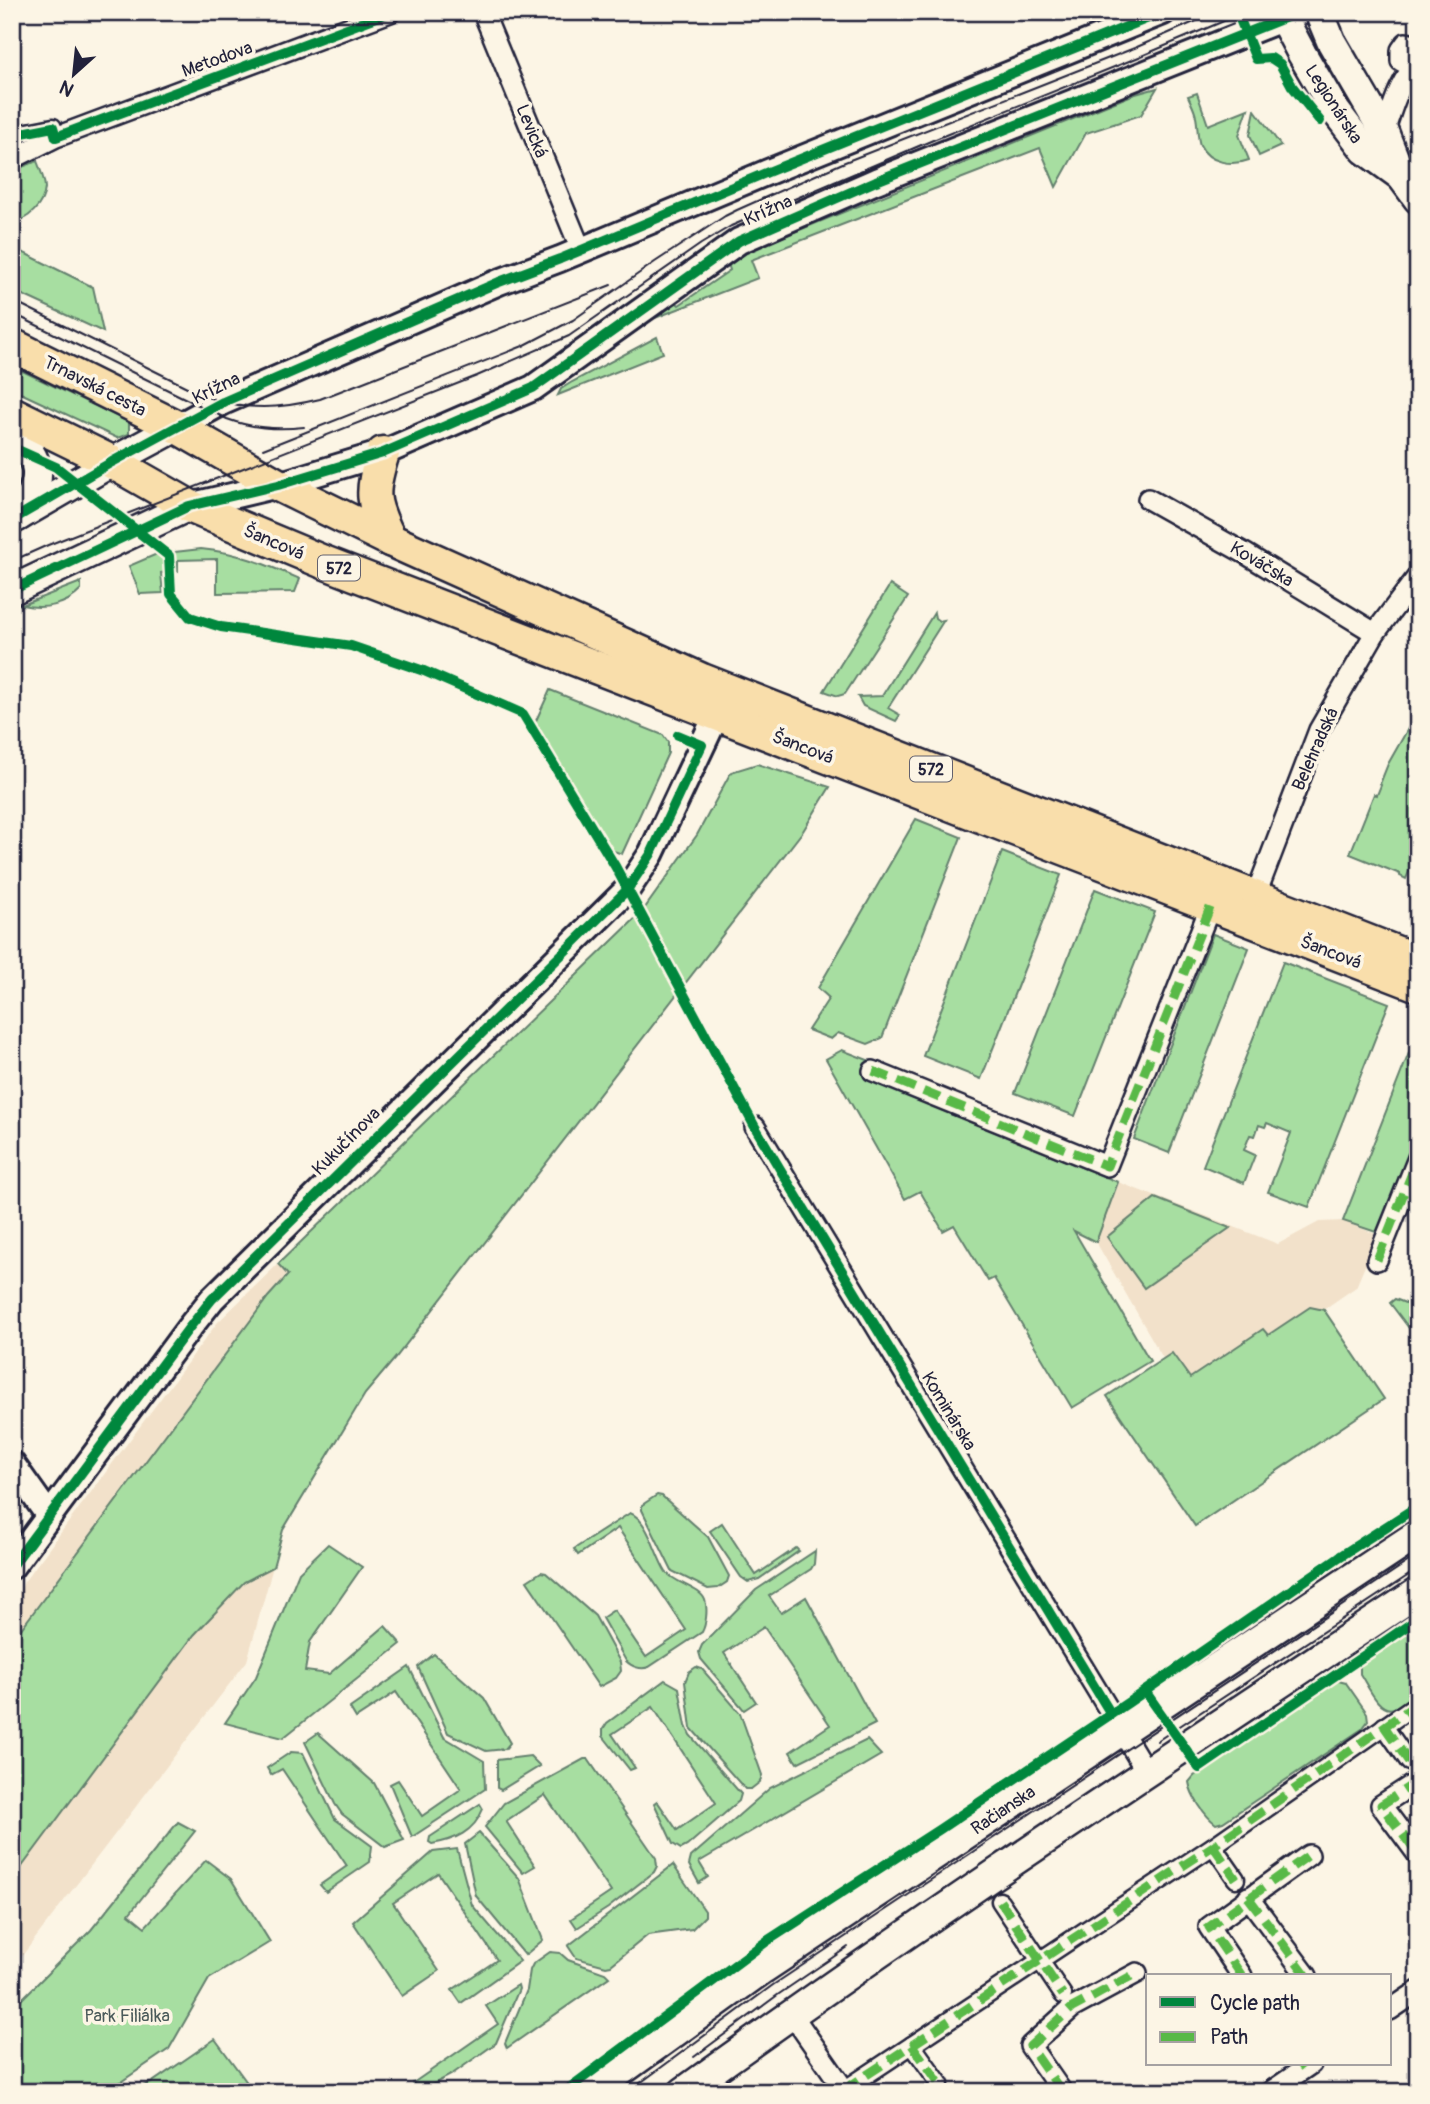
<svg xmlns="http://www.w3.org/2000/svg" width="1430" height="2104" font-family="Pangolin,sans-serif">
	<style>
		.built { fill: #f2e1ca }
		.green { fill: #a7dea1; stroke: #64806e; stroke-width: 2 }
		.lines { fill: none; stroke-linecap: round; stroke-linejoin: round }
		.pedestrian-casing { stroke: #22223b; stroke-width: 21 }
		.minor-casing { stroke: #22223b; stroke-width: 24 }
		.tertiary-casing { stroke: #22223b; stroke-width: 30 }
		.secondary-casing { stroke: #22223b; stroke-width: 33 }
		.primary-casing { stroke: #22223b; stroke-width: 37 }
		.pedestrian { stroke: #fcf5e5; stroke-width: 16 }
		.minor { stroke: #fcf5e5; stroke-width: 19 }
		.tertiary { stroke: #fcf5e5; stroke-width: 24 }
		.secondary { stroke: #fcf5e5; stroke-width: 28 }
		.primary { stroke: #f9deab; stroke-width: 32 }
		.tram { stroke: #22223b; stroke-width: 2 }
		.quiet { stroke: #58b947; stroke-width: 9; stroke-dasharray: 18 9; stroke-linecap: butt }
		.cycleway-casing { stroke: #fcf5e5; stroke-width: 15 }
		.cycleway { stroke: #00873e; stroke-width: 10 }
		.labels { text-anchor: middle; stroke-width: 7; stroke-linejoin: round; paint-order: stroke }
		.shield { fill: #fcf5e5; stroke: #63616e; stroke-width: 2 }
		.shield-label { font-size: 16px; font-weight: bold; fill: #22223b }
		.street-label { font-size: 18px; fill: #22223b; stroke: #fcf5e5 }
		.park-label { font-size: 18px; fill: #4a5a5a; stroke: #fcf5e5 }
	</style>
	<rect width="100%" height="100%" fill="#fcf5e5"/>
	<filter id="ink" filterUnits="userSpaceOnUse"><feTurbulence type="fractalNoise" baseFrequency=".0143" numOctaves="2"/><feDisplacementMap in="SourceGraphic" scale="14" xChannelSelector="R" yChannelSelector="G"/><feConvolveMatrix kernelMatrix="1 2 1 2 8 2 1 2 1" color-interpolation-filters="sRGB"/></filter>
	<g filter="url(#ink)">
		<g class="built">
			<path d="M757,764L830,787L803,831L397,1356L365,1393L283,1530L247,1661L12,1969V1609L24,1582L217,1323L642,912L697,835L731,772Z"/>
			<path d="M1118,1182L1278,1244L1319,1222L1343,1221L1378,1235L1356,1287L1189,1403L1096,1242Z"/>
		</g>
		<g class="green">
			<path d="M1157,88L1141,115L1086,133L1056,187L1040,148L751,260L758,278L655,318L676,302L679,305L730,270L728,264L745,252L1132,95Z"/>
			<path d="M1197,93L1208,125L1248,109L1239,135L1249,160C1233,166 1209,164 1200,145C1197,137 1198,126 1196,117C1195,110 1191,103 1188,96Z"/>
			<path d="M1255,110L1281,146L1259,156L1250,135Z"/>
			<path d="M37,161C40,169 45,180 45,188C44,204 28,221 12,222V171Z"/>
			<path d="M12,247L93,287L103,332L12,290Z"/>
			<path d="M657,337L663,353L558,395L561,389L572,382Z"/>
			<path d="M12,366L129,422V434L117,438L12,389Z"/>
			<path d="M201,549C237,552 267,565 300,579L295,592L217,593V559L178,560V571L161,573L163,593L140,594L129,566L157,554Z"/>
			<path d="M81,582V590C66,606 43,610 22,605Z"/>
			<path d="M890,585L908,597L845,694L838,696L824,691Z"/>
			<path d="M934,613L935,618L939,621L944,620L888,708L900,715L896,721L863,706L858,697L882,696Z"/>
			<path d="M550,690L663,735L668,742V753L622,854L611,850L534,725Z"/>
			<path d="M1418,711V869L1411,867L1406,879L1400,876V874L1350,854L1374,794L1377,795L1381,785L1380,784L1388,764Z"/>
			<path d="M757,764L830,787L803,831L397,1356L365,1394L283,1530L273,1567L244,1582L194,1635L12,1880V1641L268,1297L288,1275L278,1264L642,912L697,835L731,772Z"/>
			<path d="M916,819L961,837L882,1038L868,1044L838,1033L831,1039L808,1030L829,998L818,988Z"/>
			<path d="M1002,852L1061,875L981,1079L923,1056Z"/>
			<path d="M1095,889L1155,912L1075,1116L1015,1093Z"/>
			<path d="M1213,934L1249,948L1169,1153L1134,1139Z"/>
			<path d="M1283,962L1389,1003L1309,1207L1268,1192L1291,1133L1267,1123L1265,1127L1259,1125L1255,1136L1250,1135L1244,1150L1255,1155L1244,1183L1203,1166Z"/>
			<path d="M1418,1030V1133L1379,1233L1343,1221Z"/>
			<path d="M842,1050L873,1062L869,1072L902,1094L1118,1182L1096,1242L1074,1231L1150,1361L1072,1408L994,1278L988,1281L954,1225L943,1231L920,1191L905,1199L826,1059Z"/>
			<path d="M1155,1198L1230,1228L1144,1288L1107,1237Z"/>
			<path d="M1395,1299L1418,1308V1340L1390,1303Z"/>
			<path d="M1310,1307L1324,1310L1384,1399L1195,1526L1107,1396L1172,1353L1190,1378L1263,1329L1268,1335Z"/>
			<path d="M657,1495L662,1496L708,1537L729,1576L727,1582L718,1588L708,1589L672,1571L642,1510V1505Z"/>
			<path d="M630,1513C648,1519 655,1555 666,1572C674,1583 701,1588 705,1600C708,1609 706,1625 702,1632L649,1667C641,1670 632,1667 626,1661L602,1618L614,1610L646,1657L686,1630L618,1528L578,1555L574,1549Z"/>
			<path d="M722,1523L756,1575L796,1548L799,1551L759,1579L748,1582L741,1577L710,1531Z"/>
			<path d="M328,1544L362,1567L310,1642L305,1671L329,1674L385,1626L401,1644L283,1738L225,1723L256,1677L299,1572Z"/>
			<path d="M815,1551L814,1564L811,1569L769,1596L781,1613L806,1597L875,1724L797,1763L790,1752L830,1725L764,1627L724,1653L756,1702L744,1710L701,1659L699,1652L702,1645L756,1590Z"/>
			<path d="M541,1572L546,1573L595,1616L620,1662L621,1671L616,1678L599,1687L527,1581Z"/>
			<path d="M1418,1625V1692C1410,1697 1402,1705 1394,1708C1379,1714 1367,1684 1360,1674V1667L1364,1661Z"/>
			<path d="M434,1654L484,1698L510,1743L505,1749L486,1751L448,1733L418,1667Z"/>
			<path d="M409,1667L444,1737L484,1761L485,1789L412,1837L390,1784L398,1780L422,1816L461,1789L396,1692L356,1718L350,1708Z"/>
			<path d="M696,1667L702,1669L740,1713L762,1775L760,1782L751,1789H745L691,1728L685,1682L689,1672Z"/>
			<path d="M665,1680L679,1688L686,1726L690,1735L741,1794L739,1801L687,1846L681,1849L673,1844L654,1803L657,1801L677,1830L716,1803L653,1707L612,1734L635,1768L630,1770L603,1736V1729L607,1723Z"/>
			<path d="M1334,1680L1346,1683L1367,1713L1368,1721L1362,1729L1223,1822L1216,1824C1205,1816 1191,1796 1189,1782L1194,1776Z"/>
			<path d="M318,1733L374,1783L404,1840L385,1847L342,1814L335,1804L305,1742Z"/>
			<path d="M867,1740L881,1755L699,1862L708,1877L699,1883L689,1865L691,1857L770,1788Z"/>
			<path d="M291,1752L303,1753L335,1819L372,1846L370,1862L326,1892L320,1885L347,1866L282,1769L271,1775L267,1768Z"/>
			<path d="M530,1756L540,1766L501,1790L497,1788V1760Z"/>
			<path d="M584,1759H588L656,1858L657,1866L654,1872L608,1908L577,1928L571,1919L611,1892L545,1795L506,1821L535,1866L523,1873L485,1827L504,1803Z"/>
			<path d="M480,1804L483,1809C474,1832 455,1840 432,1844L429,1842L430,1837Z"/>
			<path d="M178,1822L195,1831L129,1914L145,1927L206,1860L231,1879L270,1942L209,1979L169,2049L106,2092H12V2009L91,1930Z"/>
			<path d="M479,1833L519,1878L543,1940L525,1955L476,1896L465,1844Z"/>
			<path d="M457,1849L472,1905L520,1961L461,2003L452,1990L497,1960L438,1873L393,1903L439,1971L402,1996L353,1922L433,1852Z"/>
			<path d="M673,1865L705,1911V1916L692,1929L648,1935L611,1965L606,1966L576,1958L568,1946Z"/>
			<path d="M550,1952L560,1953L568,1960L605,1973L609,1977L507,2048L505,2043L527,1990L530,1970L533,1964Z"/>
			<path d="M518,1985L519,1989L496,2043L451,2075L418,2092L413,2083L498,2024L486,2006Z"/>
			<path d="M215,2039L254,2092H139L144,2088L143,2086L151,2083Z"/>
		</g>
		<g class="lines">
			<defs>
				<g id="pedestrian">
					<path d="M12,135L53,127"/>
					<path d="M1384,1726L1409,1762"/>
					<path d="M1213,1846L1236,1879"/>
					<path d="M1000,1901L1063,1995"/>
					<path d="M912,2045L940,2084"/>
					<path d="M844,2090L1213,1846L1418,1703"/>
				</g>
				<g id="minor">
					<path d="M483,12L581,250"/>
					<path d="M1413,67L1401,61V50L1406,43L1418,46"/>
					<path d="M1384,132C1392,110 1399,79 1418,64"/>
					<path d="M12,159L56,137L390,12"/>
					<path d="M1148,499L1246,554L1375,633"/>
					<path d="M1255,897L1319,730L1375,633L1418,576"/>
					<path d="M873,1071L1107,1166L1211,905"/>
					<path d="M755,1127L1146,1771"/>
					<path d="M1377,1260L1418,1158"/>
					<path d="M1418,1781L1381,1805L1418,1855"/>
					<path d="M1248,1897L1307,1976"/>
					<path d="M1242,1976L1209,1927L1309,1855"/>
					<path d="M1390,2010L1418,1991"/>
					<path d="M791,2013L846,2092"/>
					<path d="M1062,2092L1030,2046L1072,2008L1137,1973"/>
					<path d="M1270,2092L1311,2064"/>
				</g>
				<g id="tertiary">
					<path d="M177,427L223,402L499,282L560,259L768,172L1163,12"/>
					<path d="M189,506L278,485L383,453L533,388L739,241L876,181L1299,12"/>
					<path d="M12,1464L49,1516"/>
					<path d="M12,1566L189,1328L212,1299L627,890L651,854L717,714"/>
				</g>
				<g id="secondary">
					<path d="M1280,12L1302,54L1334,109L1365,150L1401,176"/>
					<path d="M1319,12L1331,41L1384,132L1401,176L1418,199"/>
					<path d="M12,429C42,464 46,477 19,516"/>
					<path d="M12,520L112,462L177,427"/>
					<path d="M12,590L189,506"/>
					<path d="M592,2092L763,1969L1418,1534"/>
					<path d="M683,2092C923,1918 1171,1756 1418,1592"/>
				</g>
				<g id="primary">
					<path d="M12,345L177,427L278,485L390,540L702,680L1418,961"/>
					<path d="M12,413L112,462L189,506L321,561L1418,985"/>
					<path d="M383,453C370,493 371,502 390,540"/>
				</g>
			</defs>
			<use href="#pedestrian" class="pedestrian-casing"/>
			<use href="#minor" class="minor-casing"/>
			<use href="#tertiary" class="tertiary-casing"/>
			<use href="#secondary" class="secondary-casing"/>
			<use href="#primary" class="primary-casing"/>
			<use href="#pedestrian" class="pedestrian"/>
			<use href="#minor" class="minor"/>
			<use href="#tertiary" class="tertiary"/>
			<use href="#secondary" class="secondary"/>
			<use href="#primary" class="primary"/>
			<g class="tram">
				<path d="M12,300L207,397C248,411 279,409 320,399L611,285"/>
				<path d="M12,313L227,419C251,428 278,430 304,427"/>
				<path d="M263,449L523,346L573,320L655,262L725,216L737,210L845,162L1137,47L1217,12"/>
				<path d="M12,561L48,545L477,376L569,336L701,244L731,226L933,140L1139,57L1245,12"/>
				<path d="M1157,1741L1418,1569"/>
				<path d="M694,2057L779,1994L848,1947"/>
				<path d="M628,2092L773,1985L1418,1555"/>
			</g>
			<g class="quiet">
				<path d="M873,1071L1107,1166L1211,905"/>
				<path d="M1377,1260L1418,1158"/>
				<path d="M1384,1726L1409,1762"/>
				<path d="M1418,1781L1381,1805L1418,1855"/>
				<path d="M1213,1846L1236,1879"/>
				<path d="M1248,1897L1307,1976"/>
				<path d="M1000,1901L1063,1995"/>
				<path d="M1242,1976L1209,1927L1309,1855"/>
				<path d="M912,2045L940,2084"/>
				<path d="M1301,2064L1304,2068"/>
				<path d="M844,2090L1213,1846L1418,1703"/>
				<path d="M1062,2092L1030,2046L1072,2008L1137,1973"/>
			</g>
			<defs>
				<g id="cycleway">
					<path d="M1237,12L1256,59L1271,58L1280,64L1292,86L1320,121"/>
					<path d="M12,135L53,127L56,137L390,12"/>
					<path d="M12,450H18L56,467L169,556L171,594L190,617L221,627L351,646L424,671L523,714L615,866L755,1127L780,1169L1111,1714"/>
					<path d="M12,520L112,462L223,402L499,282L560,259L768,172L1163,12"/>
					<path d="M12,590L189,506L278,485L383,453L533,388L739,241L876,181L1299,12"/>
					<path d="M12,1566L189,1328L212,1299L627,890L651,854L702,745L678,735"/>
					<path d="M1145,1691L1199,1768L1418,1619"/>
					<path d="M564,2092L767,1941L940,1829L1129,1702L1339,1557L1418,1506"/>
				</g>
			</defs>
			<use href="#cycleway" class="cycleway-casing"/>
			<use href="#cycleway" class="cycleway"/>
		</g>
	</g>
	<g class="labels">
		<g class="shield">
			<rect x="318" y="555.5" width="42" height="25" rx="5"/>
			<rect x="910" y="756.5" width="42" height="25" rx="5"/>
		</g>
		<g class="shield-label">
			<text x="339" y="574">572</text>
			<text x="931" y="775">572</text>
		</g>
		<g class="street-label">
			<text transform="translate(217 59) rotate(-20)" y="6">Metodova</text>
			<text transform="translate(1334 104) rotate(57)" y="6">Legionárska</text>
			<text transform="translate(532 131) rotate(68)" y="6">Levická</text>
			<text transform="translate(768 210) rotate(-24)" y="6">Krížna</text>
			<text transform="translate(95 386) rotate(27)" y="6">Trnavská cesta</text>
			<text transform="translate(216 388) rotate(-26)" y="6">Krížna</text>
			<text transform="translate(274 542) rotate(23)" y="6">Šancová</text>
			<text transform="translate(1262 564) rotate(31)" y="6">Kováčska</text>
			<text transform="translate(803 747) rotate(21)" y="6">Šancová</text>
			<text transform="translate(1315 749) rotate(-66)" y="6">Belehradská</text>
			<text transform="translate(1331 952) rotate(21)" y="6">Šancová</text>
			<text transform="translate(346 1141) rotate(-45)" y="6">Kukučínova</text>
			<text transform="translate(949 1411) rotate(59)" y="6">Kominárska</text>
			<text transform="translate(1003 1810) rotate(-34)" y="6">Račianska</text>
		</g>
		<g class="park-label">
			<text x="127" y="2022">Park Filiálka</text>
		</g>
	</g>
	<rect width="1430" height="2104" fill="none" stroke="#fcf5e5" stroke-width="42"/>
	<rect x="21" y="21" width="1388" height="2062" fill="none" stroke="#22223b" stroke-width="2.5" filter="url(#ink)"/>
	<rect x="1146" y="1974" width="245" height="91" fill="#fcf5e5" stroke="#a5a1a1" stroke-width="2"/>
	<rect x="1160" y="1997" width="35" height="10" fill="#00873e" stroke="#a5a1a1" stroke-width="2"/>
	<text x="1210" y="2010" font-size="21" fill="#22223b">Cycle path</text>
	<rect x="1160" y="2032" width="35" height="10" fill="#58b947" stroke="#a5a1a1" stroke-width="2"/>
	<text x="1210" y="2044" font-size="21" fill="#22223b">Path</text>
	<g transform="translate(74 74) rotate(207)" stroke="#fcf5e5" stroke-width="5" paint-order="stroke">
	<path d="M0-5L12 26L0 18L-12 26Z" fill="#22223b"/>
	<text y="-10" font-size="19" font-weight="bold" text-anchor="middle" fill="#22223b">N</text>
	</g>
</svg>
